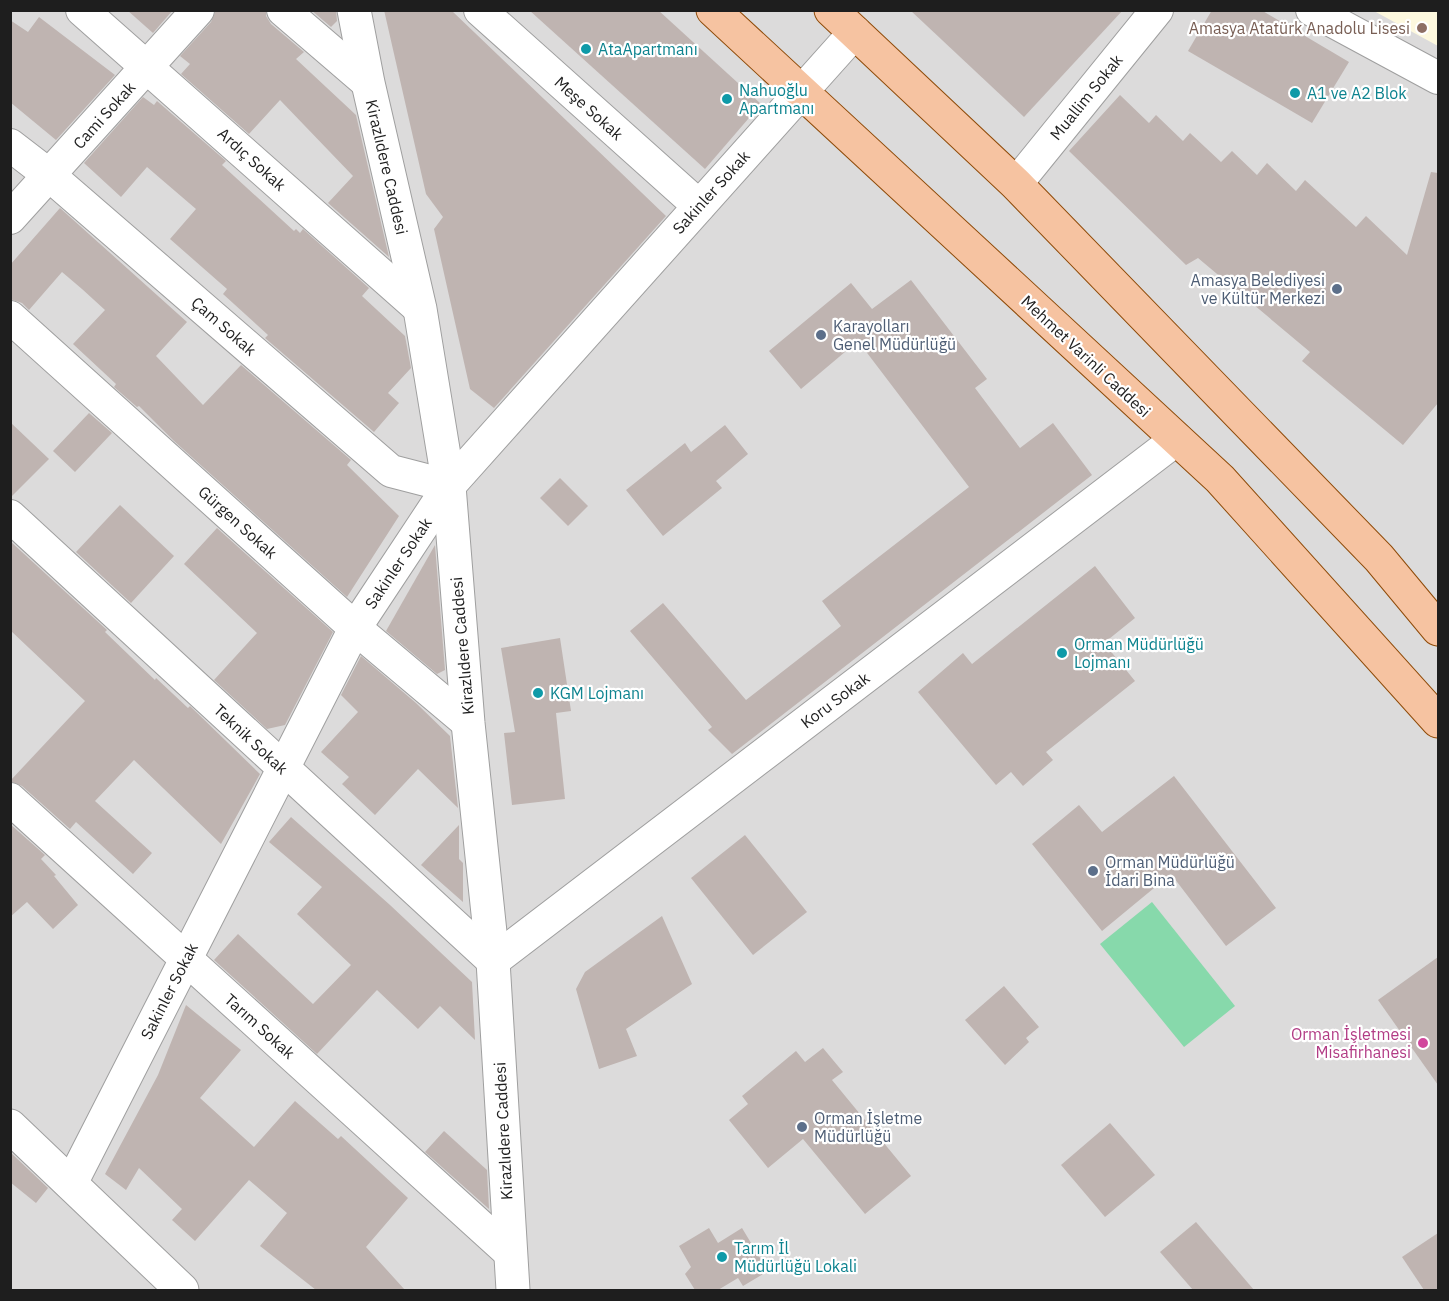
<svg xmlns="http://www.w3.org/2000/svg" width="1449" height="1301" font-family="'IBM Plex Sans',sans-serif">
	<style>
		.residential { fill: #dcdbdb }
		.education { fill: #fdf8de }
		.pitch { fill: #87d9ab }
		.building { fill: #bfb4b1 }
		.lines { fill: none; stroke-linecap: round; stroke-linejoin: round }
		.minor-casing { stroke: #9f9f9f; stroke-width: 34 }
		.tertiary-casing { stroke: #9f9f9f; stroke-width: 35 }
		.primary-casing { stroke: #8f4b09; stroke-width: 35 }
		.minor { stroke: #fff; stroke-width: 32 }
		.tertiary { stroke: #fff; stroke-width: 33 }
		.primary { stroke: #f6c3a1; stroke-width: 33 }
		.education-dot { fill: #8d6e63; stroke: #fff; stroke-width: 2 }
		.culture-dot { fill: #0f9aa8; stroke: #fff; stroke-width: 2 }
		.service-dot { fill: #5c6f8a; stroke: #fff; stroke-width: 2 }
		.hotel-dot { fill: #d1479c; stroke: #fff; stroke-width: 2 }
		.labels { text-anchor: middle; stroke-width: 4.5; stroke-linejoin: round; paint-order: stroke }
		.education-label { font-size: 16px; fill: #785e54; stroke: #fff; text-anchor: end }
		.culture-label { font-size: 16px; fill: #0d838f; stroke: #fff; text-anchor: start }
		.street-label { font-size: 16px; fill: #1e1e1e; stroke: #fff }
		.service-label { font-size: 16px; fill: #4e5e75; stroke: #fff; text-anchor: start }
		.hotel-label { font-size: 16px; fill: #b23c85; stroke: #fff; text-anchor: end }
	</style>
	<rect width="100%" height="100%" fill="#eee9e4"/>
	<rect class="residential" x="11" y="11" width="1427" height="1279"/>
	<path class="education" d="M1374,11H1438V46Z"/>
	<path class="pitch" d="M1152,902L1235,1006L1184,1047L1100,944Z"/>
	<g class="building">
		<path d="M127,10H173L153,33Z"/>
		<path d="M216,10H266V16L271,24L304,52L296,59L356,115L389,257L328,203L353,176L280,100L249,134L181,74L190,64L180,56L211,22Z"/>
		<path d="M311,10H336L337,21L331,27Z"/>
		<path d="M384,10H451L666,216L494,408L470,389L434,229L443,217L426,194Z"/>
		<path d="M529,10H658L761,104L705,169Z"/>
		<path d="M910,10H1123L1024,117Z"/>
		<path d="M1212,10H1261L1349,62L1312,123L1188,51Z"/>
		<path d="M39,17L115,75L56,140L10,102V20L28,32Z"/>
		<path d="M1120,95L1149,123L1156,115L1183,141L1190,133L1221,162L1232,151L1257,175L1267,163L1296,191L1305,180L1356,227L1366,216L1407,255L1431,172L1438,173V403L1403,445L1302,361L1310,352L1198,258L1186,265L1069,151Z"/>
		<path d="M143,97L154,105L157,101L226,161L222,165L294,231L296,229L300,233L303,229L369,288L362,296L405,336L411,368L388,393L399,403L374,432L265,338L268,335L223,294L227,289L170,239L196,209L147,167L121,197L84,163Z"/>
		<path d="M60,208L187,322L156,356L203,405L241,365L351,460L347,465L399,516L347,597L174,441L139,406L137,407L114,387L116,384L73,344L105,310L82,289L62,272L29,310L22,303L10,299V265Z"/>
		<path d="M911,280L987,379L975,388L1020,448L1053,423L1092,475L732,754L708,730L712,727L630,631L663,603L746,700L841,626L822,601L969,487L858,341L801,389L769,351L851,283L872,309Z"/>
		<path d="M89,413L112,433L75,472L53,451Z"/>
		<path d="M10,422L49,459L10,498Z"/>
		<path d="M725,425L748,454L716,481L722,488L663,536L626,490L685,443L691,452Z"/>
		<path d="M560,478L588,506L568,526L540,498Z"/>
		<path d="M120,505L174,556L131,603L76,552Z"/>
		<path d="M217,528L333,632L285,725L267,729L214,680L257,633L184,564Z"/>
		<path d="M10,541L107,630L105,632L155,680L156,678L188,708L190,706L260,774L221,844L134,760L95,801L152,853L133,874L76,822L70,829L22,786L10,781L85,701L10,630Z"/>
		<path d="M435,545L445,670L437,674L386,631Z"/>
		<path d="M1095,566L1135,618L1104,643L1135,681L1046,752L1053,760L1023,786L1011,772L996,785L918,692L963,653L972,664Z"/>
		<path d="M560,638L571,711L556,713L565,799L512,805L504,733L515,732L501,648Z"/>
		<path d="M361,656L416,703L450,736L458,808L418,769L375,815L342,784L349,777L321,752L358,712L341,695Z"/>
		<path d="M1174,776L1276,908L1226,946L1171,874L1102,931L1032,844L1079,805L1102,832Z"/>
		<path d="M291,817L390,905L472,982L475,1040L440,1006L418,1029L377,990L317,1054L214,960L238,934L313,1004L351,965L297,914L322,887L269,842Z"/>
		<path d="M10,824L45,855L41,859L56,875L54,876L78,905L53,929L27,902L10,917Z"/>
		<path d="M459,825V859L463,863V902L421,865Z"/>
		<path d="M745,835L807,912L753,955L691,878Z"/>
		<path d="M662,916L692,984L626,1029L637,1056L599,1069L576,989L585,972Z"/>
		<path d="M1438,957V1085L1378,1000Z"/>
		<path d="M1004,986L1039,1027L1026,1038L1029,1042L1005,1065L965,1020Z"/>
		<path d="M186,1005L241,1050L200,1098L254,1147L295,1101L338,1139L341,1136L408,1198L366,1247L405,1290H316L260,1246L287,1213L249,1180L195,1241L172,1220L182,1209L139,1168L126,1190L105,1174L158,1075Z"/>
		<path d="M823,1048L843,1072L832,1080L911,1176L865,1214L803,1139L768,1168L729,1120L748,1104L742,1096L796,1051L805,1062Z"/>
		<path d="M1110,1123L1155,1175L1105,1217L1061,1165Z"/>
		<path d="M444,1131L487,1170L489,1209L425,1152Z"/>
		<path d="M10,1152L48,1188L36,1203L10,1182Z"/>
		<path d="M1196,1222L1254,1290H1193L1160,1252Z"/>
		<path d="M709,1228L718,1243L742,1228L768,1271L743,1286L738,1278L718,1290H695L685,1274L691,1267L679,1246Z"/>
		<path d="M1438,1233V1290H1424L1402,1257Z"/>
	</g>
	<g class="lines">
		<defs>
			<g id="minor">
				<path d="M82,10L420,309"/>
				<path d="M283,10L368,83"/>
				<path d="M480,10L699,206"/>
				<path d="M1312,10L1438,78"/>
				<path d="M10,145L49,175L391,471L449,486"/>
				<path d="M1016,184L1157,10"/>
				<path d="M10,218L198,10"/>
				<path d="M10,317L355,628L468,723"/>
				<path d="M10,516L493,961L1177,439"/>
				<path d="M10,799L510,1253"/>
				<path d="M71,1184L355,628L449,486L855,32"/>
			</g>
			<g id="tertiary">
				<path d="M354,10L368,83L420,309L449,486L468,723L493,961L513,1290"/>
				<path d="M10,1126L182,1290"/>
			</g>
			<g id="primary">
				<path d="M713,10L1220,479L1438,721"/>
				<path d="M831,10L1016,184L1379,558L1438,629"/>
			</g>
		</defs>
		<use href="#minor" class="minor-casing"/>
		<use href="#tertiary" class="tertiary-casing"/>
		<use href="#primary" class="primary-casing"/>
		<use href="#minor" class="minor"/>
		<use href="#tertiary" class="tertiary"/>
		<use href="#primary" class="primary"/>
	</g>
	<circle class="education-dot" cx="1422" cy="28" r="6"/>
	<g class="culture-dot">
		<circle cx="586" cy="49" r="6"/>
		<circle cx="1295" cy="93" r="6"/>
		<circle cx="727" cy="99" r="6"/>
		<circle cx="1062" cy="653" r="6"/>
		<circle cx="538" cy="693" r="6"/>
		<circle cx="722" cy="1257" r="6"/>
	</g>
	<g class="service-dot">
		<circle cx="1337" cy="289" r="6"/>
		<circle cx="821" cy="335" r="6"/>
		<circle cx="1093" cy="871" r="6"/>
		<circle cx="802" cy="1127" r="6"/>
	</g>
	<circle class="hotel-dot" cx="1423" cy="1043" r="6"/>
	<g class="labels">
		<g class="education-label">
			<text x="1410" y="34">Amasya Atatürk Anadolu Lisesi</text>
		</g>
		<g class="culture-label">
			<text x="598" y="55">AtaApartmanı</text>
			<text x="739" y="96">Nahuoğlu<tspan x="739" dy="18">Apartmanı</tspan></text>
			<text x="1307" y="99">A1 ve A2 Blok</text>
			<text x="1074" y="650">Orman Müdürlüğü<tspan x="1074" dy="18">Lojmanı</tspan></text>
			<text x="550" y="699">KGM Lojmanı</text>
			<text x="734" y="1254">Tarım İl<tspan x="734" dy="18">Müdürlüğü Lokali</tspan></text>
		</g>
		<g class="street-label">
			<text transform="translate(1086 97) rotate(-51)" y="6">Muallim Sokak</text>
			<text transform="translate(589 108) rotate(42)" y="6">Meşe Sokak</text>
			<text transform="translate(104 115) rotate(-48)" y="6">Cami Sokak</text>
			<text transform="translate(252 159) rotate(42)" y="6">Ardıç Sokak</text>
			<text transform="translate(387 167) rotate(77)" y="6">Kirazlıdere Caddesi</text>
			<text transform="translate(711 192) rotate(-48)" y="6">Sakinler Sokak</text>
			<text transform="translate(224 326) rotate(41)" y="6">Çam Sokak</text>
			<text transform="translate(1086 356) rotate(43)" y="6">Mehmet Varinli Caddesi</text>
			<text transform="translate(238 522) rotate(42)" y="6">Gürgen Sokak</text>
			<text transform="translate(398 563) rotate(-56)" y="6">Sakinler Sokak</text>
			<text transform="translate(462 646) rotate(-95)" y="6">Kirazlıdere Caddesi</text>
			<text transform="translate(835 700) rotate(-37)" y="6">Koru Sokak</text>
			<text transform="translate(251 739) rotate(43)" y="6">Teknik Sokak</text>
			<text transform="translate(169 991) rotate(-63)" y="6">Sakinler Sokak</text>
			<text transform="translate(260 1026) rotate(42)" y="6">Tarım Sokak</text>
			<text transform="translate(503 1131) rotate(-93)" y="6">Kirazlıdere Caddesi</text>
		</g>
		<g class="service-label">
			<text x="1325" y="286" text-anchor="end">Amasya Belediyesi<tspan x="1325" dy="18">ve Kültür Merkezi</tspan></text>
			<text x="833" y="332">Karayolları<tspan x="833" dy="18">Genel Müdürlüğü</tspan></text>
			<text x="1105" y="868">Orman Müdürlüğü<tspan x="1105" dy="18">İdari Bina</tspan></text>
			<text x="814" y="1124">Orman İşletme<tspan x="814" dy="18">Müdürlüğü</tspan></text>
		</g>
		<g class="hotel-label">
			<text x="1411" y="1040">Orman İşletmesi<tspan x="1411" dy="18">Misafirhanesi</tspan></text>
		</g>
	</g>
	<rect width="1449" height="1301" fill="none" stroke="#1e1e1e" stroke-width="24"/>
</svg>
